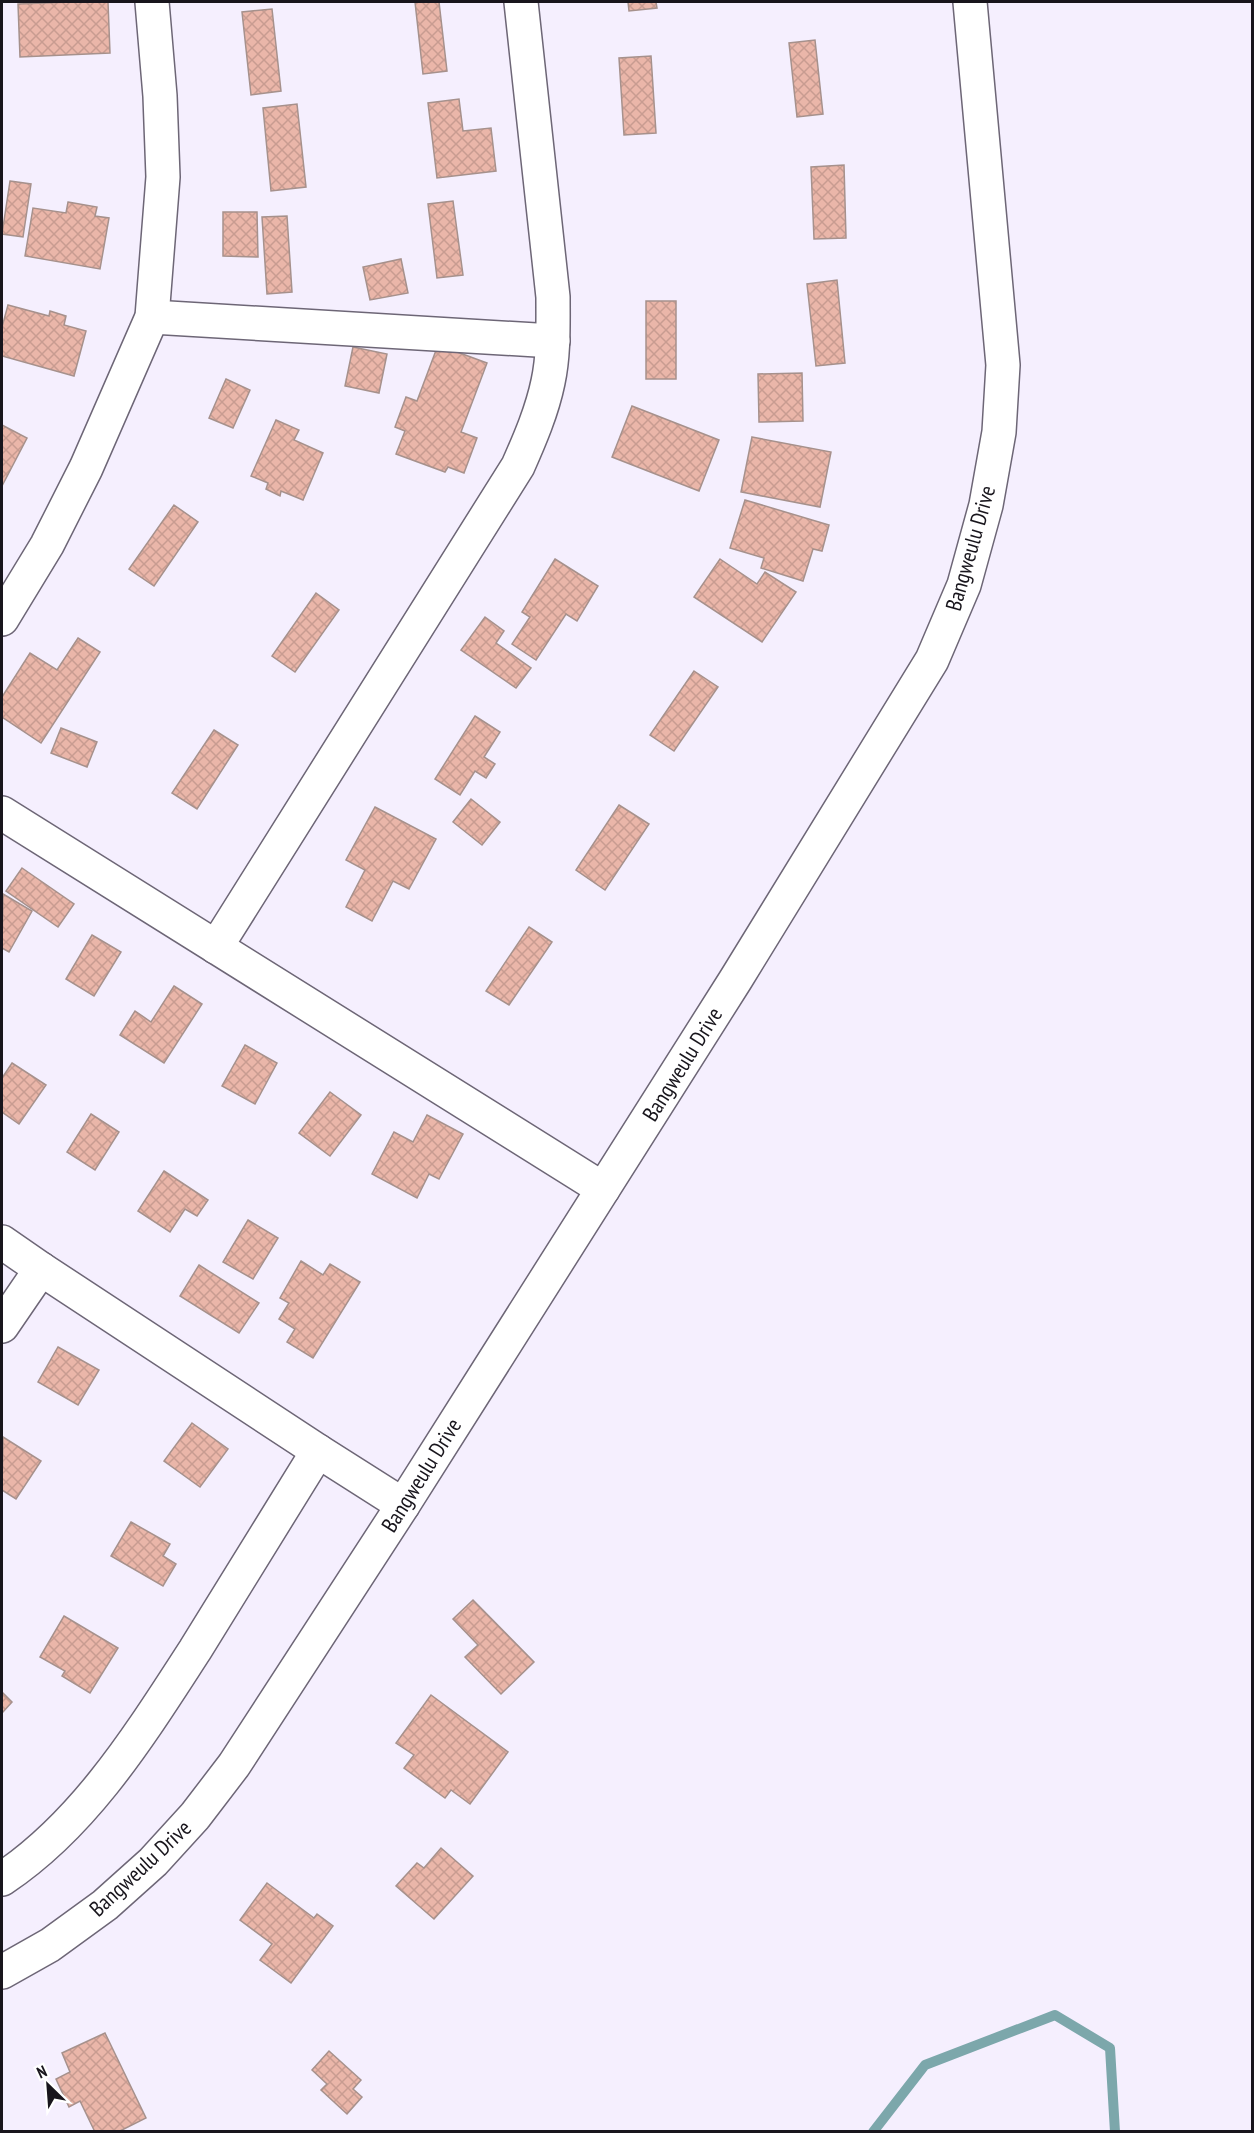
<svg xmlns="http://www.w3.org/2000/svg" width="1254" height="2133" font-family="'PT Sans Narrow',sans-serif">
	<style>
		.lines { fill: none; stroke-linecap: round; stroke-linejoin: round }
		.stream { stroke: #7ca7ab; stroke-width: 10 }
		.building { fill: url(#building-cross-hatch); stroke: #a6918c; stroke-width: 1.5 }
		.minor-casing { stroke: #6d6676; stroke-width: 36 }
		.minor { stroke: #fff; stroke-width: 33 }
		.labels { text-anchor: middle; stroke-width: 4.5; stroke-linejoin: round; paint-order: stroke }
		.street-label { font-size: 22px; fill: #18151c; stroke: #fff }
	</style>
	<defs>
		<pattern id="building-cross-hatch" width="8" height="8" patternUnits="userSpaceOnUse" patternTransform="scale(1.5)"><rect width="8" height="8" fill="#eab6a9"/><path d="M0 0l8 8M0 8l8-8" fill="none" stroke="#c89c91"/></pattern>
	</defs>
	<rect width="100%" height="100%" fill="#f5effe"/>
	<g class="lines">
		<path class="stream" d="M873,2132L925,2065L1055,2015L1110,2048L1115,2132"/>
	</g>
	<g class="building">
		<path d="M71,2H108L110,53L20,57L18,4Z"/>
		<path d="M415,2H439L447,71L423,74Z"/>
		<path d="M628,2H656L657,8L629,11Z"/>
		<path d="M272,9L281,91L251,95L242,12Z"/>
		<path d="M815,40L823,114L797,117L789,43Z"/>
		<path d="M651,56L656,133L624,135L619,58Z"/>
		<path d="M459,99L463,131L491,128L496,171L437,178L428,103Z"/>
		<path d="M297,104L306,187L271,191L263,108Z"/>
		<path d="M844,165L846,238L814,239L811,167Z"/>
		<path d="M10,181L31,184L23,237L2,234Z"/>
		<path d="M453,201L463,275L437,278L428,204Z"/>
		<path d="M68,202L97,207L95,216L109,218L100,269L25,256L33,208L66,213Z"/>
		<path d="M223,212H257L258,257L223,256Z"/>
		<path d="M287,216L292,292L267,294L262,217Z"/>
		<path d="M401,259L408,293L370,300L363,267Z"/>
		<path d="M837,280L845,363L816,366L807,284Z"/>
		<rect x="646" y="301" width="30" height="78"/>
		<path d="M8,305L49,316L50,311L66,316L64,325L86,331L74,376L2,356V327Z"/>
		<path d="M438,345L487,363L461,432L477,438L464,473L448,467L445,472L396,454L405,431L395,427L406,397L417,401Z"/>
		<path d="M353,347L387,354L379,393L345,386Z"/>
		<path d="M802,373L803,421L759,422L758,374Z"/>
		<path d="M226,379L250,390L233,428L209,418Z"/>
		<path d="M632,406L719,440L699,491L612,457Z"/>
		<path d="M276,420L299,430L294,440L323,453L303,500L281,491L280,496L266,489L268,483L251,476Z"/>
		<path d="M2,425L27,438L2,486Z"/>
		<path d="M752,437L831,452L820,507L741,492Z"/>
		<path d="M745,500L829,525L822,551L813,549L803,581L761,568L764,558L730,548Z"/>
		<path d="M174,505L198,522L154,586L129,569Z"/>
		<path d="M555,559L598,586L577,621L566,614L536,660L512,644L530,617L522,612Z"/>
		<path d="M720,559L757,584L765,572L796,592L762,642L694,597Z"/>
		<path d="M316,593L339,610L295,672L272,656Z"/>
		<path d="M485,617L504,631L496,643L531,668L516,688L461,650Z"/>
		<path d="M78,638L100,652L41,743L2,717V697L30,653L57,670Z"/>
		<path d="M694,671L718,687L674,751L650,735Z"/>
		<path d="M475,716L500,732L484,757L495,764L486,778L475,771L460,795L435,779Z"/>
		<path d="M61,728L97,742L87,767L51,753Z"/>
		<path d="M214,730L238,745L197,809L172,793Z"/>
		<path d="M471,799L500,822L482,845L453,822Z"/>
		<path d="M619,805L649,824L605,890L576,870Z"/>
		<path d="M375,807L436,839L409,889L393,881L372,921L346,907L365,870L346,860Z"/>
		<path d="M22,868L74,904L58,927L6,891Z"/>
		<path d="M3,894L32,911L9,952L2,948Z"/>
		<path d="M529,927L552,942L509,1005L486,991Z"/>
		<path d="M92,935L121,952L94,996L66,979Z"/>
		<path d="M174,986L202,1004L164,1063L120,1035L135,1011L151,1022Z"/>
		<path d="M245,1045L277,1063L255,1104L222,1086Z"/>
		<path d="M12,1063L46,1085L19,1124L2,1112V1078Z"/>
		<path d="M330,1092L361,1115L330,1156L299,1133Z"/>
		<path d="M91,1114L119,1132L95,1170L67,1152Z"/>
		<path d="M427,1115L463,1134L439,1179L429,1174L417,1198L372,1174L394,1132L413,1142Z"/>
		<path d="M164,1171L208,1200L197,1216L185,1209L170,1232L138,1211Z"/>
		<path d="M248,1220L278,1238L253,1279L223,1262Z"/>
		<path d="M301,1261L323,1275L330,1264L360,1282L313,1358L287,1342L295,1329L279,1319L289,1303L280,1298Z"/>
		<path d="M199,1265L259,1303L239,1333L180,1296Z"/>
		<path d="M58,1347L99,1370L78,1405L38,1382Z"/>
		<path d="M192,1423L228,1449L200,1487L164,1461Z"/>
		<path d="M3,1437L41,1461L16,1499L2,1490Z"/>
		<path d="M131,1522L170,1544L163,1556L176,1564L163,1586L111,1556Z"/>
		<path d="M473,1600L534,1662L501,1694L465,1657L478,1645L453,1619Z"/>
		<path d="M64,1616L118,1648L90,1693L62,1676L65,1671L40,1657Z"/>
		<path d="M2,1692L12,1702L2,1713Z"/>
		<path d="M431,1695L508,1752L470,1804L451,1790L445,1798L404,1768L414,1755L396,1743Z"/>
		<path d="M441,1848L473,1876L434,1919L396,1886L417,1863L424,1868Z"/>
		<path d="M267,1883L314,1918L317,1914L333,1926L291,1983L260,1960L272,1944L240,1920Z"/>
		<path d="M105,2033L146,2118L118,2132H95L80,2101L69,2107L56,2079L70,2072L62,2053Z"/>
		<path d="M329,2051L361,2080L353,2089L362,2097L347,2114L321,2090L327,2084L312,2070Z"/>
	</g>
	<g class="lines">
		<defs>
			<g id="minor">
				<path d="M152,317L553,341"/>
				<path d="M2,619L47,545L86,468L152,317L163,177L160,96L152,2"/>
				<path d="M2,813L603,1189"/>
				<path d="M216,947L518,466C530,439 542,411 548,382C554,354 553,325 553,297L521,2"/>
				<path d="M2,1242L41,1269"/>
				<path d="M2,1326L41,1269L318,1451L403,1505"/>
				<path d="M2,1879C86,1823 141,1733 195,1650C236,1584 277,1518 318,1451"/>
				<path d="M2,1972L50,1945L105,1905L153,1862L195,1816L234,1765L403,1505L736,979L932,660L964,585L986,505L999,432L1003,365L970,2"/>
			</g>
		</defs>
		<use href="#minor" class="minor-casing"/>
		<use href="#minor" class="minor"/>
	</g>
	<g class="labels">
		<g class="street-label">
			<text transform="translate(970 548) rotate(-74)" y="8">Bangweulu Drive</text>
			<text transform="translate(682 1064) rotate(-58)" y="8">Bangweulu Drive</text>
			<text transform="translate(421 1475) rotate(-58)" y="8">Bangweulu Drive</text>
			<text transform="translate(140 1868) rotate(-43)" y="8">Bangweulu Drive</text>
		</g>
	</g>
	<rect width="1254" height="2133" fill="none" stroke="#18151c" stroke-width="6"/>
	<g transform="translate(48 2085) rotate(335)" stroke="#ffffff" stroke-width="4.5" paint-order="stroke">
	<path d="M0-4.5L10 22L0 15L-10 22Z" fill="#18151c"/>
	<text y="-9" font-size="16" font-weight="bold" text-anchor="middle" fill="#18151c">N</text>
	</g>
</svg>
